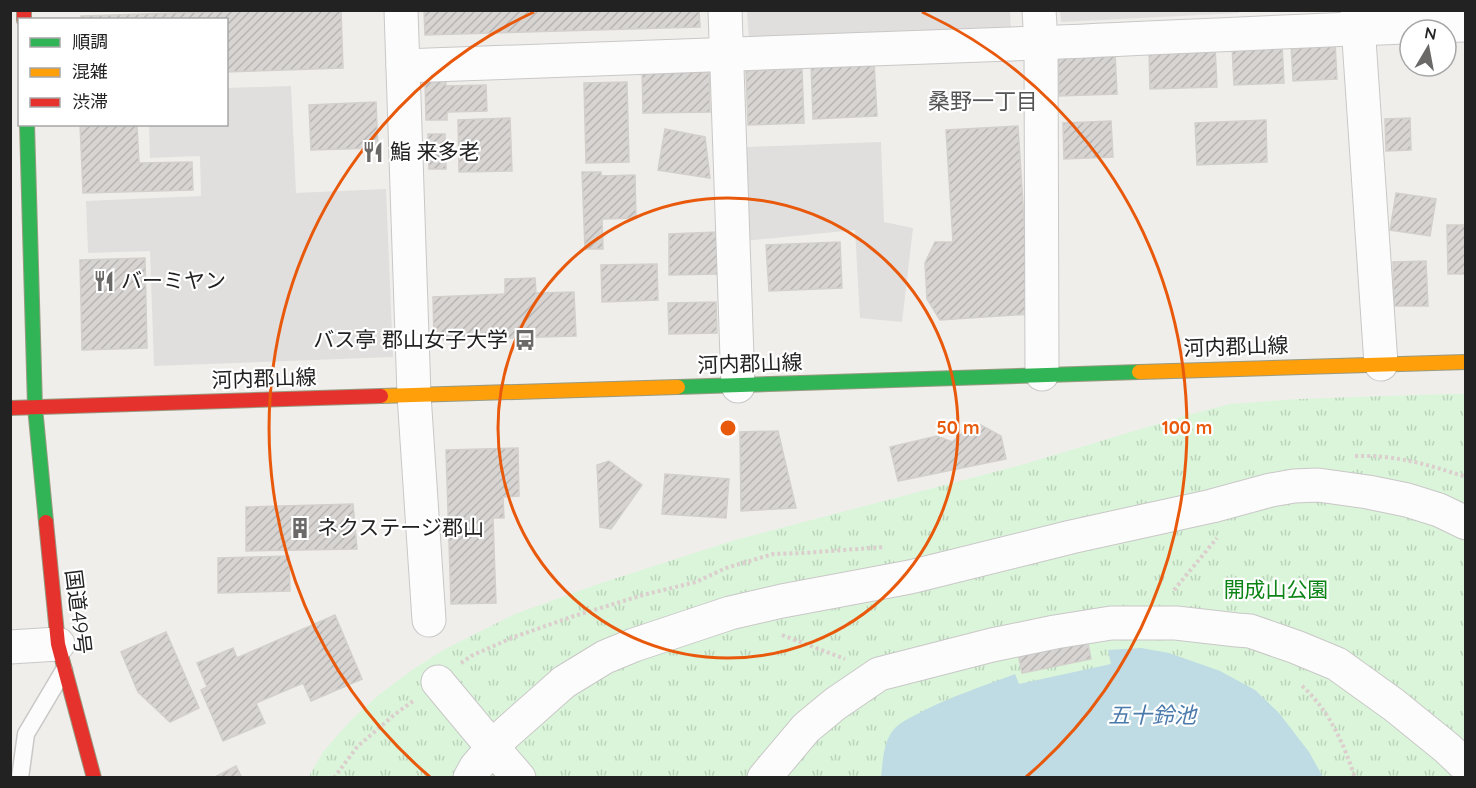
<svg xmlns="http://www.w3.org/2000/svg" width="1476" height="788" font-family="Quicksand,'Noto Sans JP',sans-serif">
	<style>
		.park { fill: url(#park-tufts) }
		.parking { fill: #e0dfde }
		.water { fill: #bfdbe3 }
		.building { fill: url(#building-hatch); stroke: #d3d0cc; stroke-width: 1.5 }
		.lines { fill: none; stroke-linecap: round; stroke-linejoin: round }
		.lane-casing { stroke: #c9c8c7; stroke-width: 19 }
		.street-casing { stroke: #c9c8c7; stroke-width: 35 }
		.fast-casing { stroke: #999a82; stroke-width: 16 }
		.slow-casing { stroke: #999a82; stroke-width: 16 }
		.jam-casing { stroke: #999a82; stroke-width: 16 }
		.path { stroke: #dccecd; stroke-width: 4; stroke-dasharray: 3 3; stroke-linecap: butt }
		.lane { stroke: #fdfcfc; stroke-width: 16 }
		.street { stroke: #fdfcfc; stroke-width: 33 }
		.fast { stroke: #30b455; stroke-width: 14 }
		.slow { stroke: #ff9f0a; stroke-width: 14 }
		.jam { stroke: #e5322d; stroke-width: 14 }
		.ring { fill: none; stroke: #e8590c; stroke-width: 3 }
		.labels { text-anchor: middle; stroke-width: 4.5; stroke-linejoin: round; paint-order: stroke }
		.poi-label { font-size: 21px; fill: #222; stroke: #fff; text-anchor: start }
		.street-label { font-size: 21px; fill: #222; stroke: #fff }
		.park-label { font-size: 21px; fill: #0c8416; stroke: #fff }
		.neighbourhood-label { font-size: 22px; fill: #555; stroke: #fff }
		.water-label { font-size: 22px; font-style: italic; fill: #4a7aab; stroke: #fff }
		.centre { fill: #e8590c; stroke: #fff; stroke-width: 3 }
		.ring-label { font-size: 18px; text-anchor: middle; font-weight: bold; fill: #e8590c; stroke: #fff; stroke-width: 4.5; stroke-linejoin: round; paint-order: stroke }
	</style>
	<defs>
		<pattern id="park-tufts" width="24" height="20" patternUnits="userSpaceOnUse" patternTransform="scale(1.5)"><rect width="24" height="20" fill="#daf5da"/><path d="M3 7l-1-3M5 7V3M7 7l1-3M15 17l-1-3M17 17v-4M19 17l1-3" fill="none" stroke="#bbd2bb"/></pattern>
		<pattern id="building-hatch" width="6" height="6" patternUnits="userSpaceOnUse" patternTransform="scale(1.5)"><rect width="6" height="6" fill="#d7d4d2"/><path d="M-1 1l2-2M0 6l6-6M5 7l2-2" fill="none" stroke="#b8b6b4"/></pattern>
	</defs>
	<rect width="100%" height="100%" fill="#f0eeeb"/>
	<path class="park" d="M1445,394H1465V777L308,778L323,752L352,719L381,693L415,668L445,649L515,614L598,584L735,540L1021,465L1184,416L1230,404L1299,399Z"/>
	<g class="parking">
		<path d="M1239,10V13L1061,22L1060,11Z"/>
		<path d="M747,11H1010L1011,28L749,41Z"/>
		<path d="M291,86L296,193L386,189L393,357L154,366L150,251L88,253L86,201L201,196L200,156L150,158L149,125L226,124L227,88Z"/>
		<path d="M881,142L884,222L913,228L902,322L860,318L855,230L744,241L747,147Z"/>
	</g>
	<path class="water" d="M1141,648L1169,653L1220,671L1255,690L1279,713L1309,752L1323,777H881C883,761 883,741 895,728C902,721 914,716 923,711C953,696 983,686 1015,674L1019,684L1111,664L1108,650Z"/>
	<g class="building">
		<path d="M260,10H341L343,68L226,72V20H81V16Z"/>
		<path d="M424,10H699L700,27L425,35Z"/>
		<path d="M1335,42L1337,79L1293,81L1291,44Z"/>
		<path d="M1282,44L1284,83L1234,85L1232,46Z"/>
		<path d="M1215,46L1217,87L1150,89L1149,49Z"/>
		<path d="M1115,53L1117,94L1059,96L1058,55Z"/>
		<path d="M874,61L877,116L813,119L811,63Z"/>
		<path d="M709,69L710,112L643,113L642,71Z"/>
		<path d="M802,69L804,123L748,125L746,71Z"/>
		<path d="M425,80H446V86L486,85L487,111L447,112V120H426Z"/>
		<path d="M627,82L629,162L586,163L584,83Z"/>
		<path d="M376,102L378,148L311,150L309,105Z"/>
		<path d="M510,118L512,171L459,172L458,120Z"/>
		<path d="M1410,118L1411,150L1386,151L1385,119Z"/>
		<path d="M1266,120L1267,162L1197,165L1195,123Z"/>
		<path d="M1111,121L1113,157L1064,159L1063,123Z"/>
		<path d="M80,124H137L139,163L192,162L193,190L83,193Z"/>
		<path d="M1018,126L1030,314L940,320L927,299L925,263L935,242H953L946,130Z"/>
		<path d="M665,129L705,137L710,178L658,170Z"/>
		<path d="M428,134H445L446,169H429Z"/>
		<path d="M582,172H601V176L635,175L636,218L602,219L603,249H585Z"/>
		<path d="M1396,193L1436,199L1430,236L1390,230Z"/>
		<path d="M1447,225H1466V274H1448Z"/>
		<path d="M717,232L718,274L669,275V234Z"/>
		<path d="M840,242L842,288L769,291L766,245Z"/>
		<path d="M145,258L147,348L82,350L80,260Z"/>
		<path d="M1426,261L1428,306H1394L1393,262Z"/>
		<path d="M657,264L658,300L602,302L601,265Z"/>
		<path d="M535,278L536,293L574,292L576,336L434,340L433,297L505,294V279Z"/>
		<path d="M716,302L717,333L669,334L668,303Z"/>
		<path d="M975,422L1001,436L1006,459L898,481L890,447L937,436L952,442Z"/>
		<path d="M778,431L796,508L741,511L740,432Z"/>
		<path d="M518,448L519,496L503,497L504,518H493L496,603L451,604L446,450Z"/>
		<path d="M609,461L642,485L611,529L600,527L597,465Z"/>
		<path d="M665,474L729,479L726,518L662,514Z"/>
		<path d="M353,504L357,549L246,551V507Z"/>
		<path d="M289,556L290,591L218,593V558Z"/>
		<path d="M335,615L362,679L311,701L303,683L256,703L265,723L223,741L201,690L207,687L197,663L233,648L237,658Z"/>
		<path d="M166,632L199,708L170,722L138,692L121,652Z"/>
		<path d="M1086,634L1091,659L1022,673L1017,648Z"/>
		<path d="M236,766L242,778H213Z"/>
	</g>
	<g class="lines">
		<defs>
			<path id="lane" d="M20,778L26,734L64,670"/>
			<g id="street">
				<path d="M401,10L414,395L429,620"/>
				<path d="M725,10L738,386"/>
				<path d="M1039,10L1041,43L1042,374"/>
				<path d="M1357,10L1381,364"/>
				<path d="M403,66C615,57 827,50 1038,43C1181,37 1323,29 1466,25"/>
				<path d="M10,647L58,644"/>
				<path d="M438,682L493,748L519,778"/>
				<path d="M470,778L476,767L502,737L564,682L605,657L634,645L730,613L782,601L910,577L1071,537L1212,506L1271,490L1294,486L1318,485L1368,492L1407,500L1439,510L1466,523"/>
				<path d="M764,778L806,728L835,704L879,674L992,645L1055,632L1111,623H1176L1237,630L1250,631L1296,647L1337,664L1394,705L1447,748L1466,766"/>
			</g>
			<g id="fast">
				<path d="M27,124L35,407L46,522"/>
				<path d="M678,387L1139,372"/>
			</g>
			<g id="slow">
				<path d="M1139,372L1466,362"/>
				<path d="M381,396L678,387"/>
			</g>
			<g id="jam">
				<path d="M24,10V20"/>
				<path d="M10,408L381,396"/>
				<path d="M46,522L58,644L94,778"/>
			</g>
		</defs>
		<use href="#lane" class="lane-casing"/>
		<use href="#street" class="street-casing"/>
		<use href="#fast" class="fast-casing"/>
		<use href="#slow" class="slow-casing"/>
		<use href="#jam" class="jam-casing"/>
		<g class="path">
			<path d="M1355,456C1397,455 1426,464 1466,477"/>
			<path d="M1174,590L1217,538"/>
			<path d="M782,635L845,659"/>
			<path d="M461,663L471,656L514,637L571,617L643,595L696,582L726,568L773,554L803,553L884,547"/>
			<path d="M1302,686C1329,710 1344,744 1355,778"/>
			<path d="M334,778L357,747L394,715L413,701"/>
		</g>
		<use href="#lane" class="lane"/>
		<use href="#street" class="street"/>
		<use href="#fast" class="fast"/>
		<use href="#slow" class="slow"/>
		<use href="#jam" class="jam"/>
	</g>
	<g class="ring">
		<circle cx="728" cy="428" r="230"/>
		<path d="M430 777A459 459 0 0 1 534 12M922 12A459 459 0 0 1 1026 777"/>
	</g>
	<defs>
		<symbol id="restaurant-bare" viewBox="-9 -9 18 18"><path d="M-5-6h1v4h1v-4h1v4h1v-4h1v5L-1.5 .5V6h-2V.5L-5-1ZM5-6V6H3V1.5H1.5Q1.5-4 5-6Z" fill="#6a6968" stroke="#fff" stroke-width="2.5" paint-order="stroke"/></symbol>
		<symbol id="bus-bare" viewBox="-9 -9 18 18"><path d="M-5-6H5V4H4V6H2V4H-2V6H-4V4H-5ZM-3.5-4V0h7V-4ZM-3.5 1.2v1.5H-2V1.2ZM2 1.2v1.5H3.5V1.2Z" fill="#6a6968" stroke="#fff" stroke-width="2.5" paint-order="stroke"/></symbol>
		<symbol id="building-bare" viewBox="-9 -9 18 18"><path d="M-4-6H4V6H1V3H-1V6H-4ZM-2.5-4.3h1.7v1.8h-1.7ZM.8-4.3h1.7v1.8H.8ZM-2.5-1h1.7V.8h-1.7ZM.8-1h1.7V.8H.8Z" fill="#6a6968" stroke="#fff" stroke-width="2.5" paint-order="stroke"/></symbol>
	</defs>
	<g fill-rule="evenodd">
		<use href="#restaurant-bare" x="358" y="137" width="30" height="30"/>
		<use href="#restaurant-bare" x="89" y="266" width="30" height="30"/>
		<use href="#bus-bare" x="510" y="325" width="30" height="30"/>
		<use href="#building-bare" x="285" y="513" width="30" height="30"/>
	</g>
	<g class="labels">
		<g class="poi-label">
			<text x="390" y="159">鮨 来多老</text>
			<text x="121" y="288">バーミヤン</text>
			<text x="508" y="347" text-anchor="end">バス亭 郡山女子大学</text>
			<text x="317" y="535">ネクステージ郡山</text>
		</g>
		<g class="street-label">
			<text transform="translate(1236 347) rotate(-2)" y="7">河内郡山線</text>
			<text transform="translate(750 364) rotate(-2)" y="7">河内郡山線</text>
			<text transform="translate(264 379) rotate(-2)" y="7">河内郡山線</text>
			<text transform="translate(78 612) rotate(83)" y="7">国道49号</text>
		</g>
		<g class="park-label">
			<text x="1276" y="597">開成山公園</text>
		</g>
		<g class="neighbourhood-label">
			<text x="983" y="109">桑野一丁目</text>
		</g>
		<g class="water-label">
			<text x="1152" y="723">五十鈴池</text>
		</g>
	</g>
	<circle cx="728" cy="428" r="9" class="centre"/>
	<g class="ring-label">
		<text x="958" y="434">50 m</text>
		<text x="1187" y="434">100 m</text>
	</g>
	<rect width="1476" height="788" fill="none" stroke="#222222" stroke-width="24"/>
	<rect x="18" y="18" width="210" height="108" fill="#ffffff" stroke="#a7a7a7" stroke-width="1.5"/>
	<rect x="30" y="38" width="30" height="9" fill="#30b455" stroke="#a7a7a7" stroke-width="1.5"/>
	<text x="72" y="48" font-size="18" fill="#222222">順調</text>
	<rect x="30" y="68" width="30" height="9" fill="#ff9f0a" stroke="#a7a7a7" stroke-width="1.5"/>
	<text x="72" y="78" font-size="18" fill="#222222">混雑</text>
	<rect x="30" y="98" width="30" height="9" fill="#e5322d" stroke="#a7a7a7" stroke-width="1.5"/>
	<text x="72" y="108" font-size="18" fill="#222222">渋滞</text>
	<g transform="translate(1428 48) rotate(10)"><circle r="28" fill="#ffffff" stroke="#a7a7a7" stroke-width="1.5"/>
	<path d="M0-4.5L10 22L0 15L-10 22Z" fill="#6a6968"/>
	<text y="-9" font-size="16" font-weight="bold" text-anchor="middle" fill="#222222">N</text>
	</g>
</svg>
